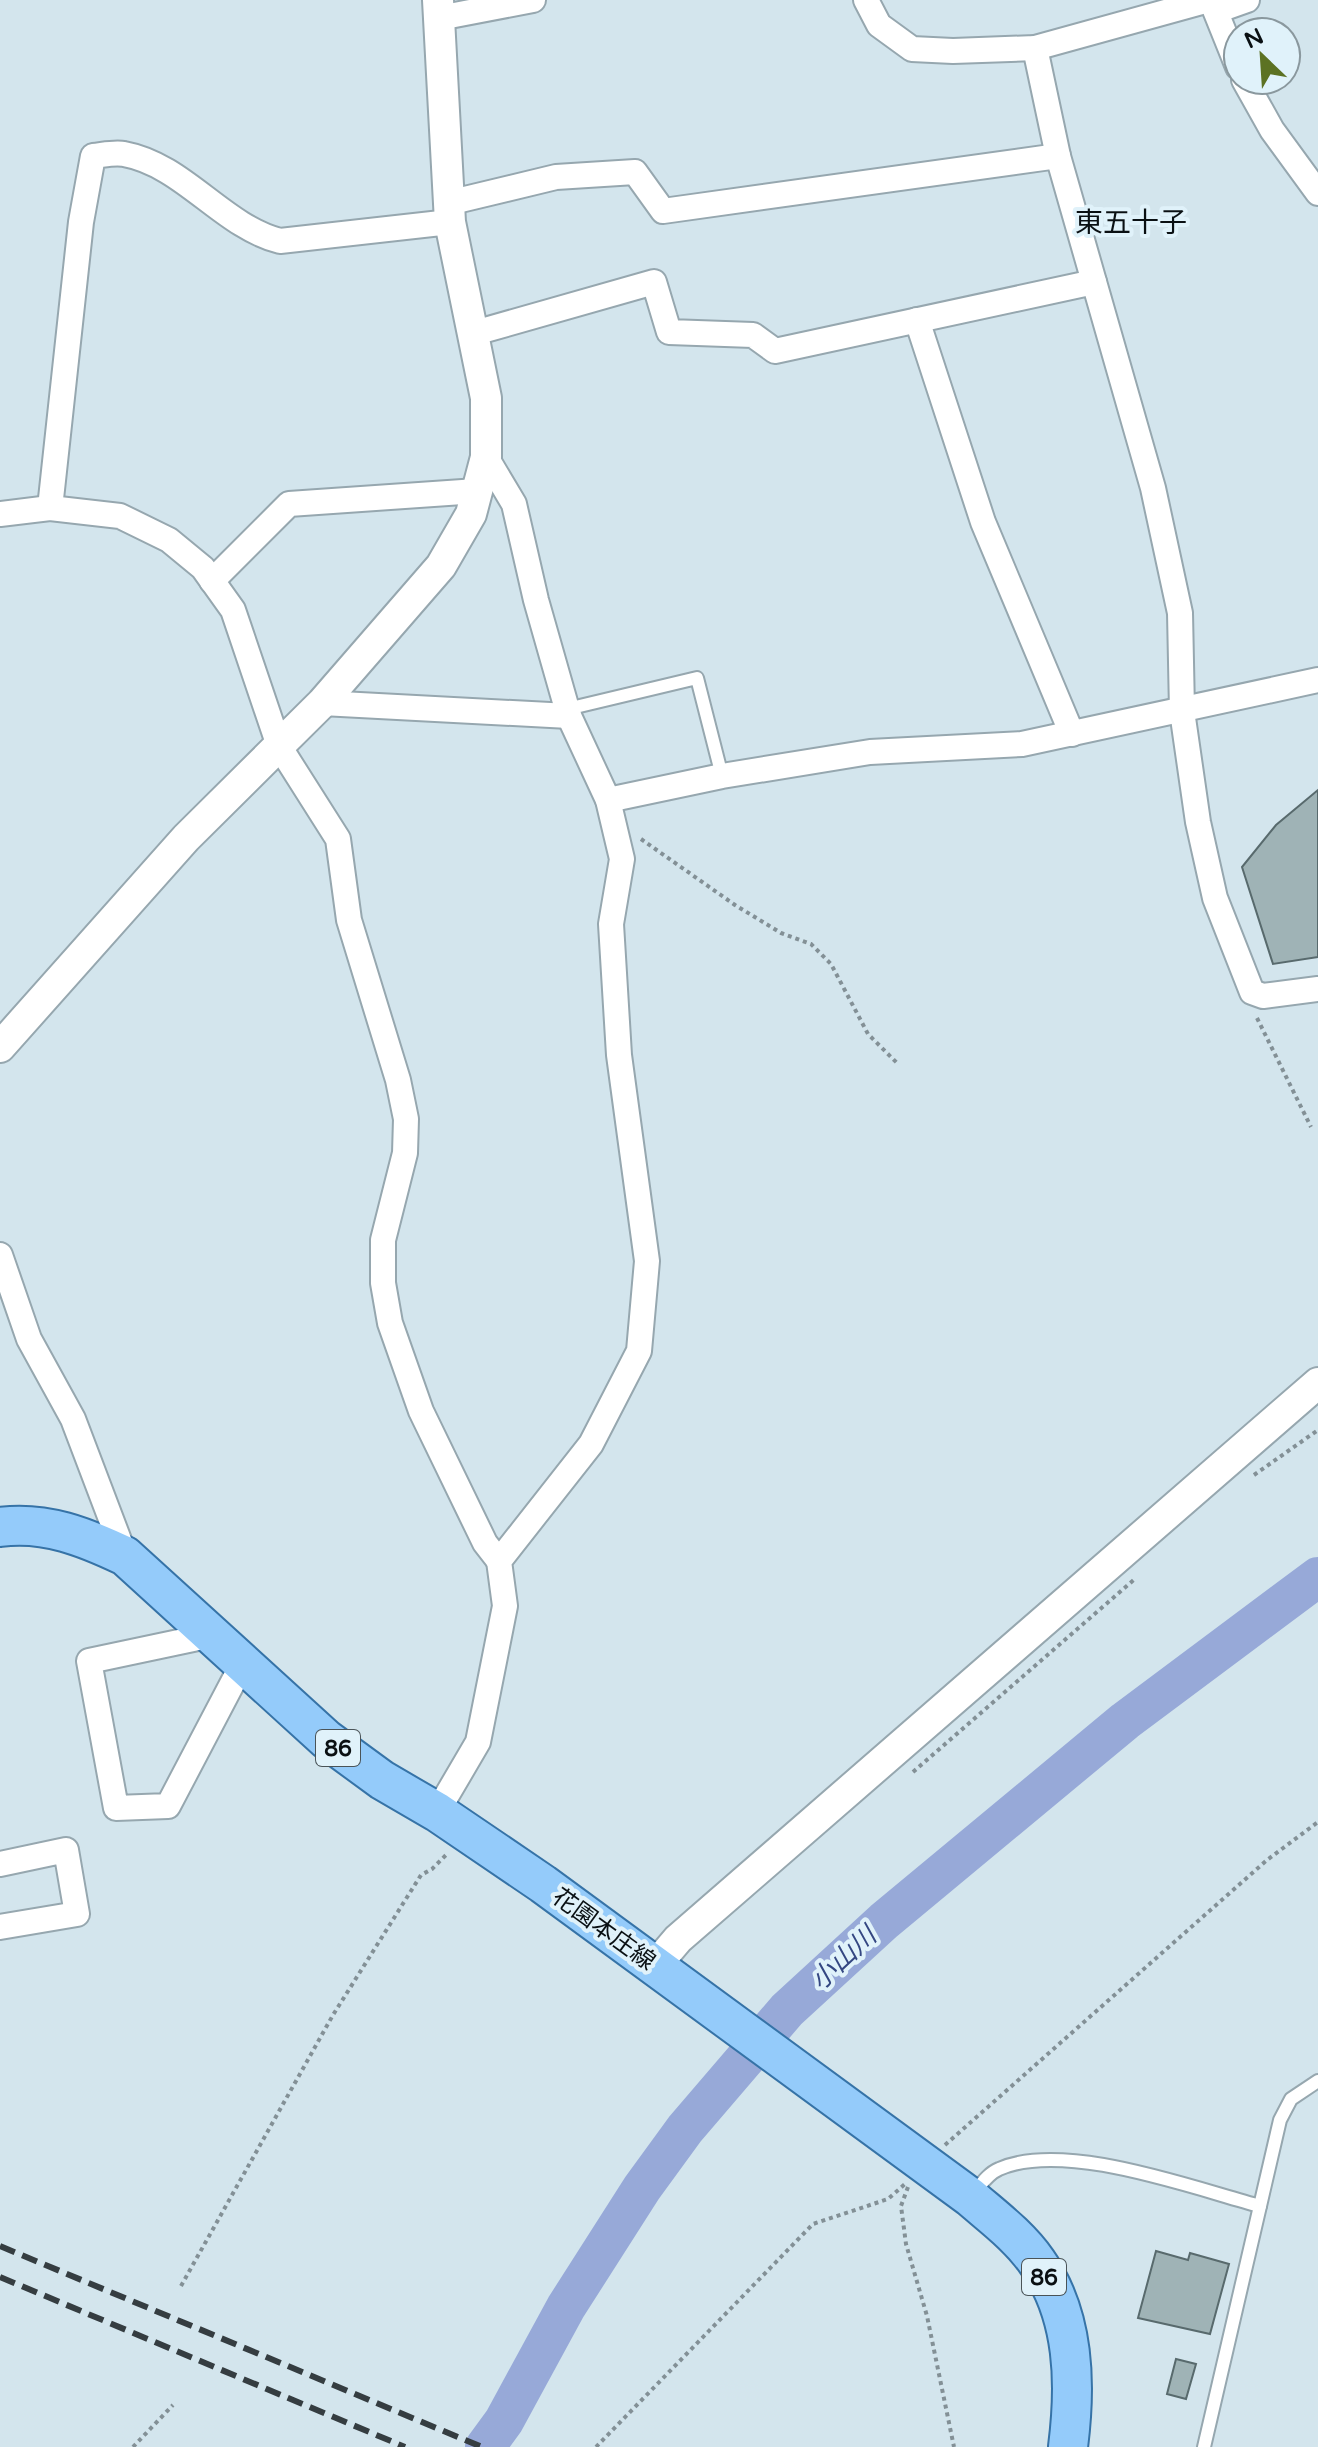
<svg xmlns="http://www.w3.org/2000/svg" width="1318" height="2447" font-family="'Varela Round','Noto Sans JP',sans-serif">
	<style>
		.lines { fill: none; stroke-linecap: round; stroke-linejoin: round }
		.river { stroke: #97a9d8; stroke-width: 40 }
		.building { fill: #9fb3b6; stroke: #586a6d; stroke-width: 2 }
		.service-casing { stroke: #96a7af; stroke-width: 16 }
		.minor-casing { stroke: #96a7af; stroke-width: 28 }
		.tertiary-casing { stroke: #96a7af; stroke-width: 34 }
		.primary-casing { stroke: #3673a7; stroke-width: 42 }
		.path { stroke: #839096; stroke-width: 4; stroke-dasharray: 4 4; stroke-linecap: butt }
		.service { stroke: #fff; stroke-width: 12 }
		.minor { stroke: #fff; stroke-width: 24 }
		.tertiary { stroke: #fff; stroke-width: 30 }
		.primary { stroke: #94cbfa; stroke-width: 38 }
		.rail { stroke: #353d41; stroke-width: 6; stroke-dasharray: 16 8; stroke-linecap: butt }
		.labels { text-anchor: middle; stroke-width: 8; stroke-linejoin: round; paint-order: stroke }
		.shield { fill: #e0f2fa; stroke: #4a5458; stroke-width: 2 }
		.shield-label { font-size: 22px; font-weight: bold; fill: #0a1013 }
		.street-label { font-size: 24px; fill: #0a1013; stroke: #e0f2fa }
		.water-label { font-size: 26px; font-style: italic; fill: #344782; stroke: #e0f2fa }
		.quarter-label { font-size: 28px; fill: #0a1013; stroke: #e0f2fa }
	</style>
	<rect width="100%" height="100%" fill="#d3e5ed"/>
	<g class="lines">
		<path class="river" d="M485,2447L504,2421L566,2307L642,2188L685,2129L787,2010L884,1921L1125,1721L1318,1577"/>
	</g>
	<g class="building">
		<path d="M1318,790V957L1273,964L1242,867L1276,825Z"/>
		<path d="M1156,2251L1188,2260L1190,2253L1229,2264L1210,2334L1138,2318Z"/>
		<path d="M1176,2359L1196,2364L1186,2399L1167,2394Z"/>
	</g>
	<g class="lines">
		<defs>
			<g id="service">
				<path d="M567,709L697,678L722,776"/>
				<path d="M972,2195C980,2186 987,2174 999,2169C1064,2140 1192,2188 1260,2206"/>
				<path d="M1204,2447L1280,2120L1291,2099L1318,2081"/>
			</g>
			<g id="minor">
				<path d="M866,0L879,25L912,49L953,51L1035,48L1209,0"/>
				<path d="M1211,0L1238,67"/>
				<path d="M1216,11L1247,0"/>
				<path d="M439,18L533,0"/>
				<path d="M1035,48L1058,156L1153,488L1180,613L1182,711L1198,822L1215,898L1252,992L1263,996L1318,989"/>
				<path d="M1244,80L1272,130L1318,193"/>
				<path d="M448,203L556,177L635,172L663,211L1058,156"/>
				<path d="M917,320L983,522L1072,734"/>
				<path d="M471,334L654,282L669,332L753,335L775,351L1094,282"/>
				<path d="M50,508L81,222L93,156C103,155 115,152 124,154C184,165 222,226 280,241L450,222"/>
				<path d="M0,514L50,508L120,516L169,540L203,568L233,610L279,746L338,839L349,920L398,1080L406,1119L405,1153L383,1240V1283L390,1323L421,1411L485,1543L499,1561"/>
				<path d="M212,581L289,504L477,491"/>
				<path d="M322,703L569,716"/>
				<path d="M608,800L722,776L870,752L1022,744L1318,680"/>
				<path d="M0,1255L29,1339L73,1419L125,1556"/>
				<path d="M212,1635L89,1661L116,1808L168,1806L243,1663"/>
				<path d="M437,1812L478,1742L505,1606L499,1561L591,1444L639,1351L647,1261L619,1055L611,924L622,859L608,800L569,716L536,600L514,504L486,457"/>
				<path d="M0,1864L66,1850L77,1914L0,1927"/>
			</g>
			<g id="tertiary">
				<path d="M0,1047L186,838L322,703L441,566L471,514L486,457V398L450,222L438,0"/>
				<path d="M655,1966L678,1939L1318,1383"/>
			</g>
			<path id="primary" d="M0,1527C46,1521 85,1537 125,1556L326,1739L382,1780L437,1812L543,1884L970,2197C993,2217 1019,2236 1037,2262C1075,2316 1076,2384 1068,2447"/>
		</defs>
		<use href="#service" class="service-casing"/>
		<use href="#minor" class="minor-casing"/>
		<use href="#tertiary" class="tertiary-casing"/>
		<use href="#primary" class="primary-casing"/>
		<g class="path">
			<path d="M641,839L735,905L781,933L811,944L831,964L868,1034L897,1063"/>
			<path d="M1257,1018L1311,1127"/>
			<path d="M1254,1475L1318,1430"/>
			<path d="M913,1772L1136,1578"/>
			<path d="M945,2145L1267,1860L1318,1822"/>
			<path d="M908,2187L901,2206L906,2244L927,2316L954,2447"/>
			<path d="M181,2286L333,2015L421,1875L432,1869L446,1855"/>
			<path d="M133,2447L173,2405"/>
			<path d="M596,2447L813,2224L888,2199L905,2184"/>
		</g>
		<use href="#service" class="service"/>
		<use href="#minor" class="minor"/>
		<use href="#tertiary" class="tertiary"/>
		<use href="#primary" class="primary"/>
		<g class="rail">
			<path d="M0,2246L482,2447"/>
			<path d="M0,2277L405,2447"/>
		</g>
	</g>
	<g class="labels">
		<g class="shield">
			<rect x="316" y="1730" width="44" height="36" rx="6"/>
			<rect x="1022" y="2259" width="44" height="36" rx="6"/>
		</g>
		<g class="shield-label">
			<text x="338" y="1756">86</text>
			<text x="1044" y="2285">86</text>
		</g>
		<g class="street-label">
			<text transform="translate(604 1929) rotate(36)" y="8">花園本庄線</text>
		</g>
		<g class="water-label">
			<text transform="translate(843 1958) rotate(-43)" y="9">小山川</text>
		</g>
		<g class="quarter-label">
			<text x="1131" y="232">東五十子</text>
		</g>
	</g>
	<g transform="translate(1262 56) rotate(335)"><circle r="38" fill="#e0f2fa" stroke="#8a989e" stroke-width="2"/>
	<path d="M0-6L14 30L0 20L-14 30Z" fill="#5c7223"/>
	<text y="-12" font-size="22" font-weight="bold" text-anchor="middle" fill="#0a1013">N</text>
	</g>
</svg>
